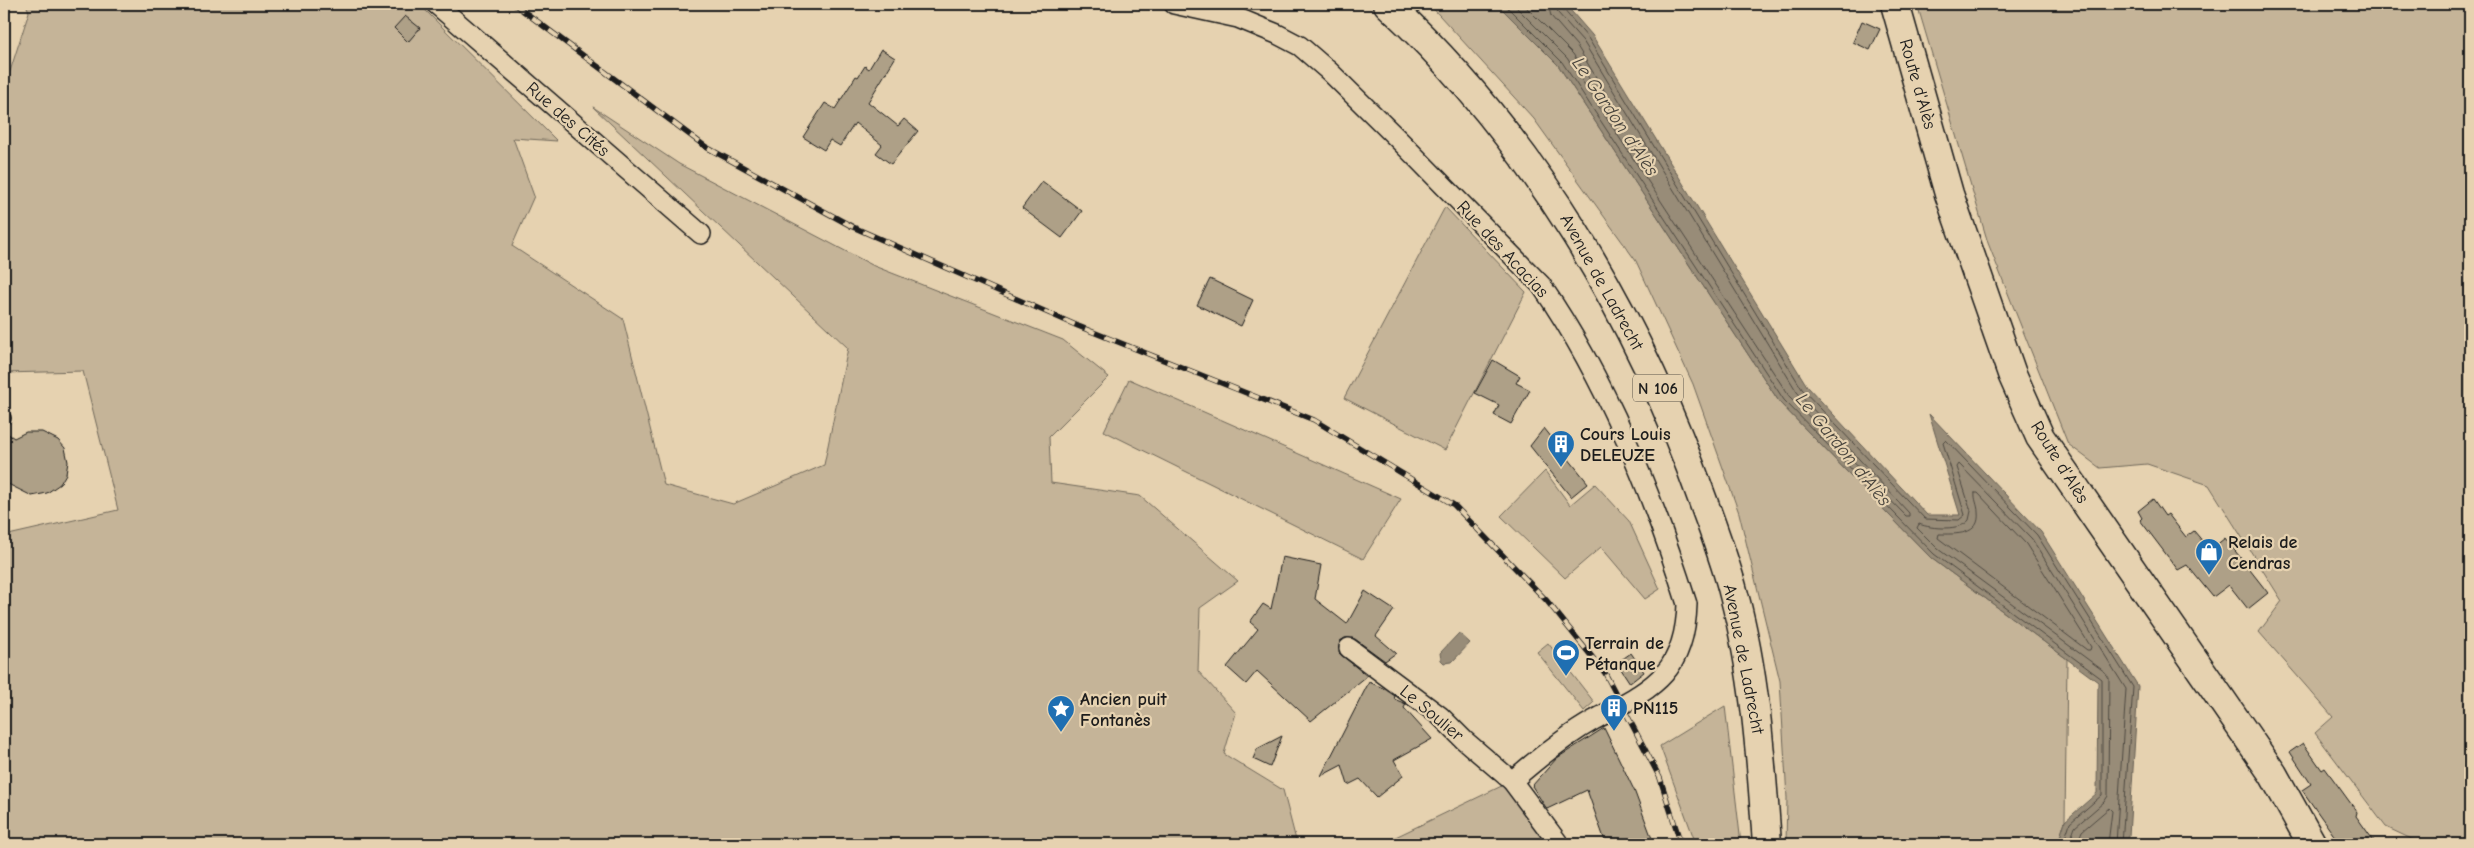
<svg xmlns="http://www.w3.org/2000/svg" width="2474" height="848" font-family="'Comic Neue',sans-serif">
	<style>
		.green { fill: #c5b498; stroke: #70685a }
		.water { fill: #988c78; stroke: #665f53 }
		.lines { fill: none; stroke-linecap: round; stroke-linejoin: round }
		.shore { stroke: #4e4941; stroke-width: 1 }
		.building { fill: #aea087; stroke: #1c1c1c }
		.service-casing { stroke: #1c1c1c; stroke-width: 14 }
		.minor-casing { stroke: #1c1c1c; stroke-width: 22 }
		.secondary-casing { stroke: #1c1c1c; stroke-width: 31 }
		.primary-casing { stroke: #1c1c1c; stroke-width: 31 }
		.service { stroke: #e6d2b0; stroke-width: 10 }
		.minor { stroke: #e6d2b0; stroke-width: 19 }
		.secondary { stroke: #e6d2b0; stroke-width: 28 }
		.primary { stroke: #e6d2b0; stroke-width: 28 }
		.rail-casing { stroke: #1c1c1c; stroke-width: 5.5 }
		.rail { stroke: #e6d2b0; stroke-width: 4; stroke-dasharray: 11; stroke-linecap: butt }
		.labels { text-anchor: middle; stroke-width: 4.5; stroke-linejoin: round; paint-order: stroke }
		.shield { fill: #e6d2b0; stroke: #595348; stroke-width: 1 }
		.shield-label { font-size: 16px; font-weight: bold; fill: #1c1c1c }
		.street-label { font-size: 18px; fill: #1c1c1c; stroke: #e6d2b0 }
		.poi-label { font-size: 18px; font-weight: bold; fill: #1c1c1c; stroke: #e6d2b0; text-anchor: start }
		.water-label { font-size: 19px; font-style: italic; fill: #47433c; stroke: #e6d2b0 }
	</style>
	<rect width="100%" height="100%" fill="#e6d2b0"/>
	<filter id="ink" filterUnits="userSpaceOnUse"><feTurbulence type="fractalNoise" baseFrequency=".02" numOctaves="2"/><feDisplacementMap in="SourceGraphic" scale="10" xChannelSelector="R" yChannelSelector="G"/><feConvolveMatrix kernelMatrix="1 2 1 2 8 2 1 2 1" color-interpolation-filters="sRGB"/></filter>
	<g filter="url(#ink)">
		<g class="green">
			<path d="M26,4H419L557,141L513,138L534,196L512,246L623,319L664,485L733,504L824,465L848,348L593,107L679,164L874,266L1063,340L1109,377L1049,437L1051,483L1140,496L1238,581L1200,608L1198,671L1236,713L1224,754L1283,790L1297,844H4V536L118,510L83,371L4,373V90L29,12Z"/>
			<path d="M1429,4H1497L1558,65L1780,403L1931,558L2067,659L2065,821L2058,844H1786L1787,798L1780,681L1739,513L1693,384L1636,261L1534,119Z"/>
			<path d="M1917,4H2470V844H2422L2386,827L2315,733L2333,717L2259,632L2282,601L2209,485L2147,464L2100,468L2068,444L1988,243Z"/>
			<path d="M1445,207L1526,292L1445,450L1344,398Z"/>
			<path d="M1129,379L1401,499L1363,559L1104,431Z"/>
			<path d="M1545,471L1570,505L1595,484L1629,521L1660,589L1645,599L1601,547L1565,578L1501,516Z"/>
			<path d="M1548,643L1594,702L1584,711L1537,652Z"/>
			<path d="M1725,706L1741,844H1696L1660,746Z"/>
			<path d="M1512,781L1548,844H1381Z"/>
		</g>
		<g class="water">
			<path d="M1497,4H1565L1592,35L1807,386L1927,515H1960L1929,414L2041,532L2138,686L2129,836L2126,844H2058L2065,821L2097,793L2098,682L1931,558L1780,403L1558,65Z"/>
			<path d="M1459,633L1470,643L1452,662L1444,663L1441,660L1440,653Z"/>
		</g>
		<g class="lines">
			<g class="shore">
				<path d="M1504,4L1562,62L1784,400L1934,554L2102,679V795L2070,823L2063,844"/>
				<path d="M1513,4L1567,58L1789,396L1906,516H1909V513L1797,392L1583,41L1558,13L1556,4"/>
				<path d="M1523,4L1573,54L1613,115L1617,116L1618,113L1577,46L1551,16L1548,4"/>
				<path d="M1562,4L1563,9L1588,38L1802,389L1925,519L1959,520L1965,515L1943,443L1946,440L2037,535L2133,687L2122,844"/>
				<path d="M1975,493H1978L2026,544L2091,647L2090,650H2087L1938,538L1939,534C1955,534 1981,536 1978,512C1978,505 1974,499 1975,493Z"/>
				<path d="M2069,844L2075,827L2104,802L2108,796L2109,678L2105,672L1938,549L1917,528L1919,524C1931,529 1961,531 1969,520L1971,511L1957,467L1959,464L2032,539L2126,689L2116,844"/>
				<path d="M2077,844L2082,831L2109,808L2112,811L2108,844"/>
			</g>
		</g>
		<g class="building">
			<path d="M405,16L420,28L408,42L394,28Z"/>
			<path d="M1862,21L1880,29L1870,50L1853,42Z"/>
			<path d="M881,49L895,58L868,102L898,126L904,119L918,131L891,164L876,153L882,145L855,123L840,146L830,140L824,150L803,137L825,103L835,109L856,76L858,77L865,66L869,69Z"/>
			<path d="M1042,181L1082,211L1062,238L1022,208Z"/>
			<path d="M1210,279L1253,300L1241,326L1197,305Z"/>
			<path d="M1493,360L1520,376L1516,383L1530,390L1511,424L1494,415L1499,405L1475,393Z"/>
			<path d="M1544,428L1588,483L1571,497L1530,446Z"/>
			<path d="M4,431L14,438L26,432H42L58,440L65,448L68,462L66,474L60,484L47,493L32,496L4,482Z"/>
			<path d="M2153,499L2165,516L2168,514L2186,537L2194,531L2210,550L2225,538L2268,593L2248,609L2229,585L2213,597L2187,565L2178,570L2140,520L2142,518L2138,511Z"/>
			<path d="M1282,557L1321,565L1315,599L1347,624L1365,591L1394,610L1376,636L1396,653L1385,661L1355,639L1345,638L1340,641L1339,653L1367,676L1311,721L1257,671L1246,684L1227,667L1258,629L1250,622L1263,604L1271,609Z"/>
			<path d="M1631,653L1644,672L1630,683L1617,663Z"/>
			<path d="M1369,682L1383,688L1395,696L1394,699L1406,704L1404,708L1432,739L1394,760L1403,776L1377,797L1360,779L1348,785L1342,765L1321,776Z"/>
			<path d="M1604,728L1634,790L1654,844H1606L1587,790L1547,809L1532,786L1557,758Z"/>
			<path d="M1282,736L1270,767L1253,759L1257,749Z"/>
			<path d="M2303,743L2322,770L2325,768L2357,812L2356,816L2376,844H2340L2302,790L2311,784L2290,752Z"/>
		</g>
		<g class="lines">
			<defs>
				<path id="service" d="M4,418H5"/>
				<g id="minor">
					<path d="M436,4L701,234"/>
					<path d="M1174,4L1238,18L1277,34L1300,46L1330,72L1401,142L1541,285C1607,381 1652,493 1687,604C1685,676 1650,689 1594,720C1564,737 1537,759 1512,781"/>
					<path d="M1349,648L1440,716L1464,740L1512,781L1559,844"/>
				</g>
				<path id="secondary" d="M1895,4L1949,194L2012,374L2040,437L2273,774L2312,844"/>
				<path id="primary" d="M1388,4C1533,139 1637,315 1703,501C1714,532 1726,563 1734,595C1756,677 1761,761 1767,844"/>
			</defs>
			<use href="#service" class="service-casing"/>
			<use href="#minor" class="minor-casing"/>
			<use href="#secondary" class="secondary-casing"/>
			<use href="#primary" class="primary-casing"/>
			<use href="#service" class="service"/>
			<use href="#minor" class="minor"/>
			<use href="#secondary" class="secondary"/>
			<use href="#primary" class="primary"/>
			<defs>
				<path id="rail" d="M514,4L706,147L853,227L1078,326L1314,420L1454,505L1547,601L1605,673L1660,778L1681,844"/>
			</defs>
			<use href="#rail" class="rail-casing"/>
			<use href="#rail" class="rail"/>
		</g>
	</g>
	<defs>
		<symbol id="building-pin" viewBox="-11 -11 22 30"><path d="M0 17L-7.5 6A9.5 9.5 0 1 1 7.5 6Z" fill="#1f6fb2" stroke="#e6d2b0"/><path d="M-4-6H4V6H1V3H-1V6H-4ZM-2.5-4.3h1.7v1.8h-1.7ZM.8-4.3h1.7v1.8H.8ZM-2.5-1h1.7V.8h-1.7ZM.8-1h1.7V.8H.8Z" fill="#fff"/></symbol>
		<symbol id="shop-pin" viewBox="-11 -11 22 30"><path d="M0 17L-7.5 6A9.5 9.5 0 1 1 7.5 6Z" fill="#1f6fb2" stroke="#e6d2b0"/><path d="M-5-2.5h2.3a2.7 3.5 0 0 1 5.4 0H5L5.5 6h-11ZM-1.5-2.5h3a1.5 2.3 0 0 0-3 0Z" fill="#fff"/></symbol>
		<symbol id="stadium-pin" viewBox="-11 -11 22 30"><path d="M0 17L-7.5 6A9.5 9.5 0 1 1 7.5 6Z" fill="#1f6fb2" stroke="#e6d2b0"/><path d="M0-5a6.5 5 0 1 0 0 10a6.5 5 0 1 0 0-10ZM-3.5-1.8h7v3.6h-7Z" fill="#fff"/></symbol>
		<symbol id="sight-pin" viewBox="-11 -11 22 30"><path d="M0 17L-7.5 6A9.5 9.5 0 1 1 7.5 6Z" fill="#1f6fb2" stroke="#e6d2b0"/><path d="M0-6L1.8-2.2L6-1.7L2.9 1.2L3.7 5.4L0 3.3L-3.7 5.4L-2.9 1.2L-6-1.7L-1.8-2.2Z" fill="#fff"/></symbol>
	</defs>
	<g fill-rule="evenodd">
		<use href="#building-pin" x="1545" y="428" width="32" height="43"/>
		<use href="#shop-pin" x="2193" y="536" width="32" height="43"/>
		<use href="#stadium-pin" x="1550" y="637" width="32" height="43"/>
		<use href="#building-pin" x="1598" y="692" width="32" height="43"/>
		<use href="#sight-pin" x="1045" y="693" width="32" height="43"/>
	</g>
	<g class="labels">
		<rect class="shield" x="1633" y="374.5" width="50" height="27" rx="4"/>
		<g class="shield-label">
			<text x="1658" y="394">N 106</text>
		</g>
		<g class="street-label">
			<text transform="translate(1918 84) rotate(74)" y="6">Route d'Alès</text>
			<text transform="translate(568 119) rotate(41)" y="6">Rue des Cités</text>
			<text transform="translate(1503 249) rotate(47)" y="6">Rue des Acacias</text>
			<text transform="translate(1602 282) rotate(61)" y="6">Avenue de Ladrecht</text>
			<text transform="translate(2060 462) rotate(58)" y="6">Route d'Alès</text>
			<text transform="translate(1744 659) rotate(79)" y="6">Avenue de Ladrecht</text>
			<text transform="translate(1432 713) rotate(40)" y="6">Le Soulier</text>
		</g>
		<g class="poi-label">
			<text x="1580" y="440">Cours Louis<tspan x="1580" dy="21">DELEUZE</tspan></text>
			<text x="2228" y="548">Relais de<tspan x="2228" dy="21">Cendras</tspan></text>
			<text x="1585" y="649">Terrain de<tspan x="1585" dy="21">Pétanque</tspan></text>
			<text x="1080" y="705">Ancien puit<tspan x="1080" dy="21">Fontanès</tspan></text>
			<text x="1633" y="714">PN115</text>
		</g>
		<g class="water-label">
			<text transform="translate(1616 116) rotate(56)" y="7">Le Gardon d'Alès</text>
			<text transform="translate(1844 449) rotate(51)" y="7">Le Gardon d'Alès</text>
		</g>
	</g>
	<rect width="2474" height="848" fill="none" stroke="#e6d2b0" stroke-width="20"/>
	<rect x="10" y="10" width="2454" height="828" fill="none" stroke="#1c1c1c" stroke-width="2" filter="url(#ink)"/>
</svg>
